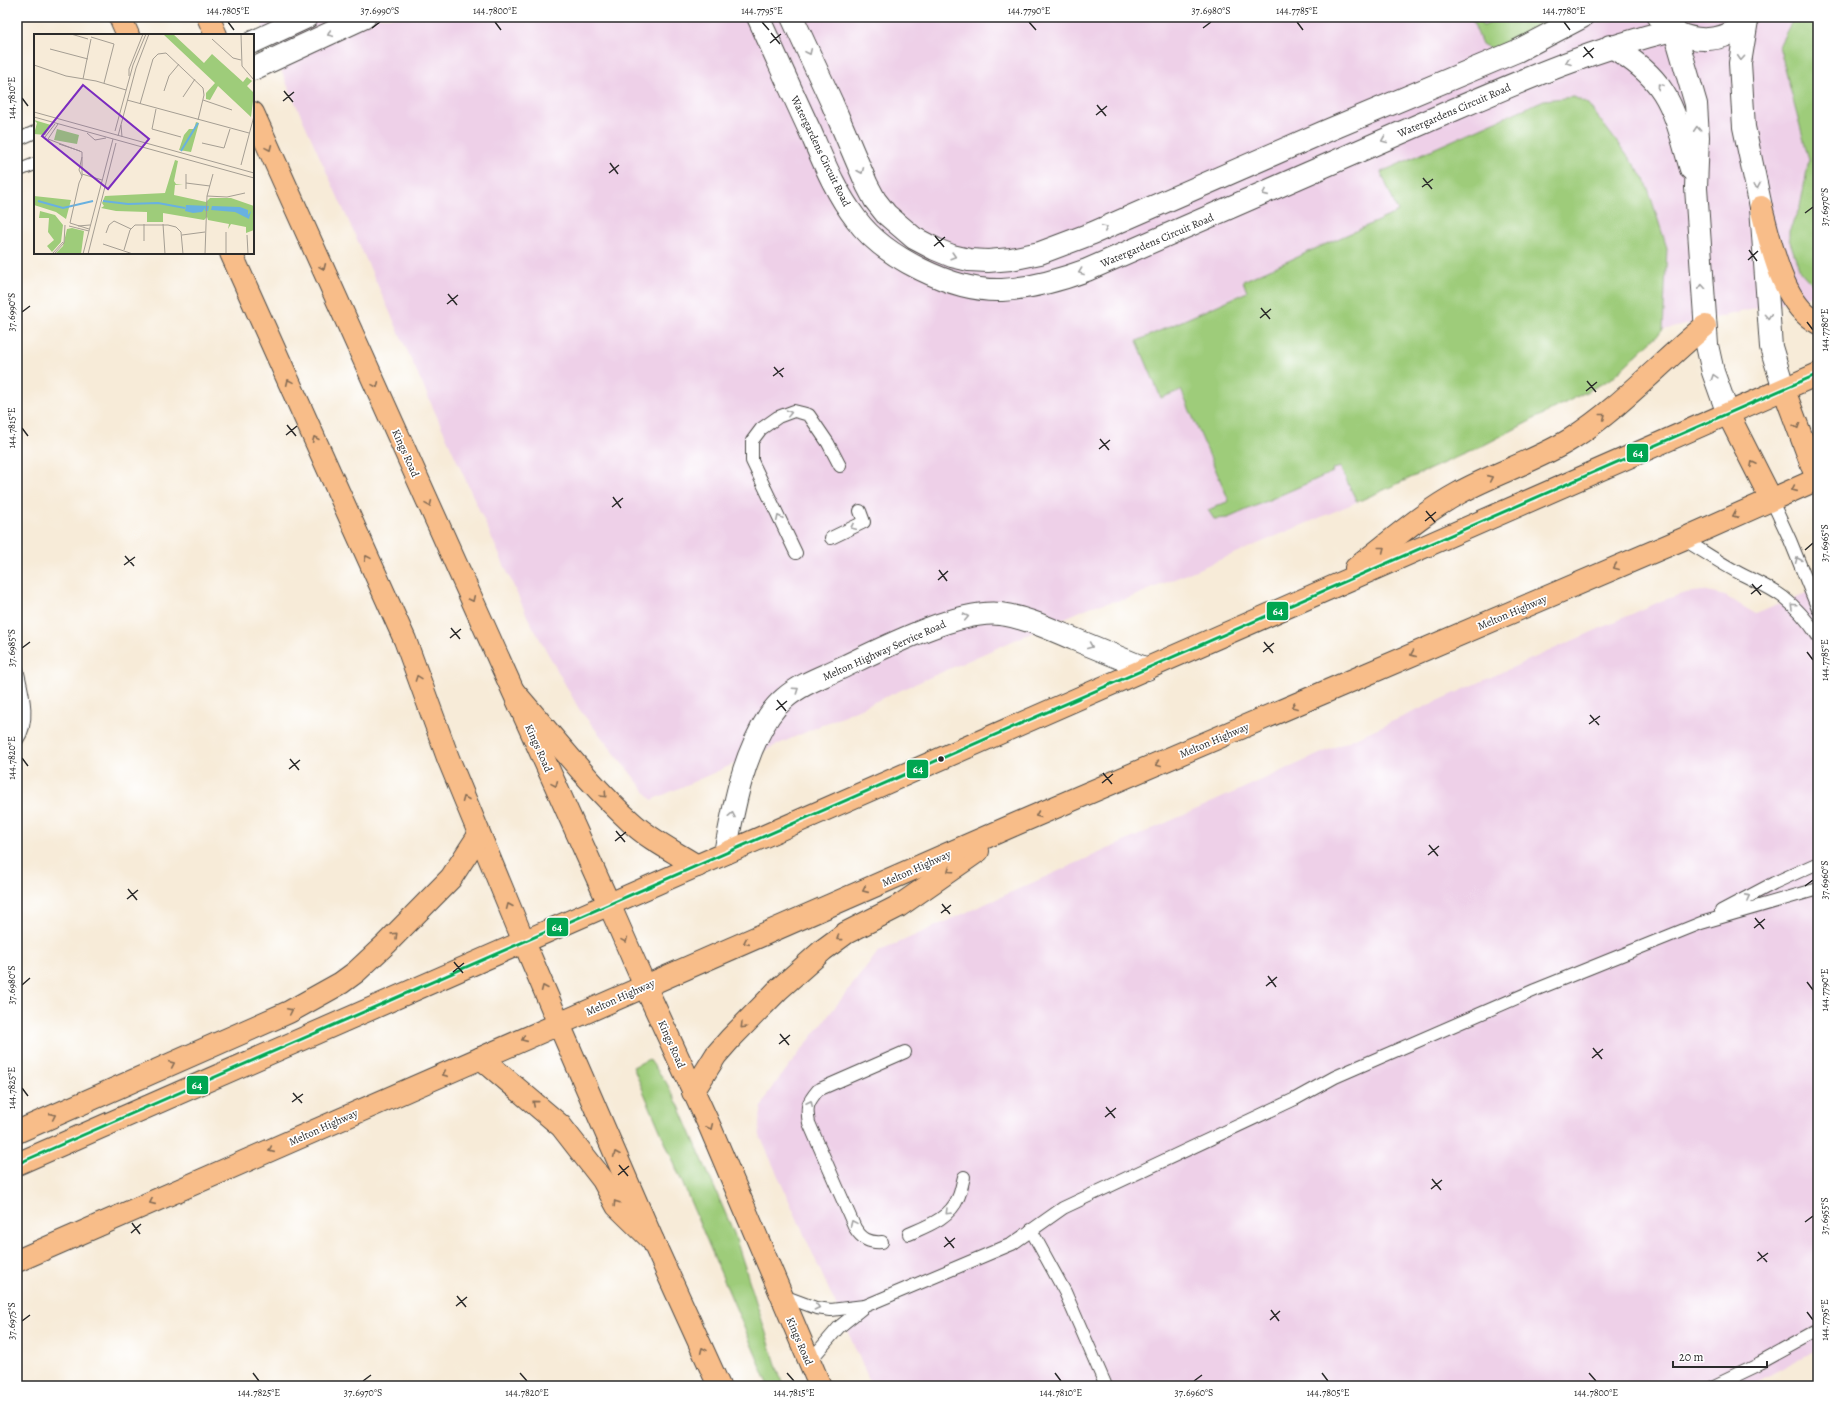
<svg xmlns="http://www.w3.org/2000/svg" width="1835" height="1403" font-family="Alegreya,serif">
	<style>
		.built { fill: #eed0e8 }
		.green { fill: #9ecc7a; stroke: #647c52 }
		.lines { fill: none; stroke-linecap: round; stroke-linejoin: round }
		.service-casing { stroke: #4a4845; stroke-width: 14 }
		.minor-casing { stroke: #4a4845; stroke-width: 24 }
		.primary-casing { stroke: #4a4845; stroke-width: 24 }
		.trunk-casing { stroke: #4a4845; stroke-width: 24 }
		.service { stroke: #fff; stroke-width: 12 }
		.minor { stroke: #fff; stroke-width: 22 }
		.primary { stroke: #f8bd89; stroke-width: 22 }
		.trunk { stroke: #f8bd89; stroke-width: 22 }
		.bus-1-casing { stroke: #fff; stroke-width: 6 }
		.bus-1 { stroke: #00a651; stroke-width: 3 }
		.oneway { stroke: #a0a0a0 }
		.oneway2 { stroke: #876d55 }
		.ticks { fill: none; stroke: #2b2b2b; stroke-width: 1.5 }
		.bus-dot { fill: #2b2b2b; stroke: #fff; stroke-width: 1.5 }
		.labels { text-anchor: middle; stroke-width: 3.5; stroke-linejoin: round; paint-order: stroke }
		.street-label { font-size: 11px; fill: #2b2b2b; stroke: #fff }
		.inset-river { fill: none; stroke: #69b1e0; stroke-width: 2 }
		.inset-road { fill: none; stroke: #a59e93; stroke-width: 1 }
		.view { fill: #7b2cbf; fill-opacity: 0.15; stroke: #7b2cbf; stroke-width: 2 }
		.inset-edge { fill: none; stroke: #2b2b2b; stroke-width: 2 }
		.line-badge { stroke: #fff; stroke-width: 1.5 }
		.badge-label { font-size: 11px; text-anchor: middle; font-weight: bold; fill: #fff }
		.neatline { fill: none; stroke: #2b2b2b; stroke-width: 1.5 }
		.ticks-label { font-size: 10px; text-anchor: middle; fill: #2b2b2b }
	</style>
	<rect width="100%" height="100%" fill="#fff"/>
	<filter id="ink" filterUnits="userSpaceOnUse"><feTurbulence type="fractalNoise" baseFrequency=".025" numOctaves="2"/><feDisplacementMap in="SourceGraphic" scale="8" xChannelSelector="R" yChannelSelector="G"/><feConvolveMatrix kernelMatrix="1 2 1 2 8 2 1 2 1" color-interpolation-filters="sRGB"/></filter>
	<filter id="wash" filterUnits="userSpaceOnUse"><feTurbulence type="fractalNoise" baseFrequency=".012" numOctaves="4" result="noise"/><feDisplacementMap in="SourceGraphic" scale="16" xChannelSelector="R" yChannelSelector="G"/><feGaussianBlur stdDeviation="0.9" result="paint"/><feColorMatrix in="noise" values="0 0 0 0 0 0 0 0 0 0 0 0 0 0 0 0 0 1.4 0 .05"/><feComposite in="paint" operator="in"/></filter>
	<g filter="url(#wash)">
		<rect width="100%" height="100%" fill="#f7ebd8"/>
		<g class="built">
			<path d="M259,17H1818V294L1663,330L1611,379L1486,444L1357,502L1127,599L1092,606L652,800L579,709L528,618L289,89Z"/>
			<path d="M1818,588V1349L1749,1386H872L760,1136L759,1123L762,1107L768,1093L878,952L1661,601L1685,593L1703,591L1725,596L1756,614Z"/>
		</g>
		<g class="green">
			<path d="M1471,17H1479L1483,26L1505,17H1561L1549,30L1493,50L1482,44Z"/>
			<path d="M1797,17H1818V291L1800,271L1789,239V231L1800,207L1809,160L1779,46L1791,23Z"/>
			<path d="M1574,97L1588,104L1645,179L1667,248L1663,330L1611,379L1486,444L1357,502L1340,467L1332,470L1333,472L1228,518L1214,519L1208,510L1229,501L1224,489L1181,390L1161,398L1137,341L1247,292L1243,281L1398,212L1381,172L1544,100Z"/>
			<path d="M649,1059L666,1082L679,1106L734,1233L783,1386H769L633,1067Z"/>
		</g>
	</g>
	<g filter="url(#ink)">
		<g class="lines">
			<defs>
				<g id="service">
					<path d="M17,140L35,132"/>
					<path d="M17,171L35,164"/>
					<path d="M1771,499L1790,540L1818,609"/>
					<path d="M831,538L864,522L860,511"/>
					<path d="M1683,539C1703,551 1723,565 1743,575C1757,582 1771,588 1783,597C1797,608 1808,621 1818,636"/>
					<path d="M796,553L752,461V441L761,429L778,417L794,411L802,413L809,415L828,443L840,466"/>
					<path d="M17,669C22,691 31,721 17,740"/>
					<path d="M1721,911L1774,883L1818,863"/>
					<path d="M1031,1230L1065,1292L1106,1386"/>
					<path d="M909,1234C927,1226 950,1218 958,1198C961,1192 962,1184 964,1177"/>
					<path d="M882,1242C869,1243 862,1239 855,1228L809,1123C806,1107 807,1103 818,1090L905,1052"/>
					<path d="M781,1295L816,1308L831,1310L864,1306"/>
					<path d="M809,1362L839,1327L865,1306L1012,1244L1063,1208L1295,1099L1335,1077L1535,990L1701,923L1818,889"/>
					<path d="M1712,1386L1760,1363L1818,1331"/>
				</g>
				<g id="minor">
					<path d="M758,17C776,56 793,95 811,133C824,163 836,193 856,219C884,257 953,292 1002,290C1031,288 1060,280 1087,270C1204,220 1320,167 1437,117C1514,84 1590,50 1672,30"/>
					<path d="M792,17L832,103L867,185L875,200L886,214L914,238L935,249L952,256L969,260L988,261L1011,259L1040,253L1093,233L1324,132L1517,51L1582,17"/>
					<path d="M1659,17C1678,46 1730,47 1749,17"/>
					<path d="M1747,20L1740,63L1744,127L1761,207L1771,347L1784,390"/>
					<path d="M1675,32L1696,104L1698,137L1696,188L1707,345L1713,372L1728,414"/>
					<path d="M253,42L307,17"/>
					<path d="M1610,46C1670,80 1673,108 1691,169"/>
					<path d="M253,69L365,17"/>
					<path d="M725,853C734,806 742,758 769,716C773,710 779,703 785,698C801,684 822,677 841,668C879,650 958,609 1000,614C1025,617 1050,629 1074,639C1098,649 1123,659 1147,669"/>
				</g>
				<g id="primary">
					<path d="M120,17L128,35"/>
					<path d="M208,17L216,35"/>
					<path d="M253,113L609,904"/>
					<path d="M231,253L405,640L448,758L524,942"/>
					<path d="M645,986L710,1127L820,1386"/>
					<path d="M559,1024L653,1241L719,1386"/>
				</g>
				<g id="trunk">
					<path d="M1761,207C1771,243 1782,305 1818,323"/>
					<path d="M1784,390L1817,479"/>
					<path d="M1728,414L1771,499"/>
					<path d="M1356,568C1389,543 1422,513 1459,493C1495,473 1536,461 1571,439C1620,408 1660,363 1705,326"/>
					<path d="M514,692C552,735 588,783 631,822C650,840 675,852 697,866"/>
					<path d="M609,904L645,986"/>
					<path d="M524,942L559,1024"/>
					<path d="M481,1058L561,1126L603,1180L617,1206L653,1241"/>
					<path d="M693,1092L716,1055L730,1039L778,990L823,950L846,933L899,906L978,851"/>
					<path d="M17,1132L289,1012L341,983L356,972L386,944L451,878L479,835"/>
					<path d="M17,1164L1818,374"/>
					<path d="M17,1261L1016,824L1683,539L1818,479"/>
				</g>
			</defs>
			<use href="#service" class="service-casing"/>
			<use href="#minor" class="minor-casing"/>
			<use href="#primary" class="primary-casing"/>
			<use href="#trunk" class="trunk-casing"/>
			<use href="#service" class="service"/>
			<use href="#minor" class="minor"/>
			<use href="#primary" class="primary"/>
			<use href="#trunk" class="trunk"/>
			<defs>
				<path id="bus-1" d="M17,1164L1818,374"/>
			</defs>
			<use href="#bus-1" class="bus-1-casing"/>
			<use href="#bus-1" class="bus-1"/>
		</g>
		<defs><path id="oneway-chevron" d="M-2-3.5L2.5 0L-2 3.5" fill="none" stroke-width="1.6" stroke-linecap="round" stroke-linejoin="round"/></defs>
		<g class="oneway">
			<use href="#oneway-chevron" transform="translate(330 34) rotate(155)"/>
			<use href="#oneway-chevron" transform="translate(809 52) rotate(65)"/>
			<use href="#oneway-chevron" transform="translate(1741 58) rotate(94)"/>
			<use href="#oneway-chevron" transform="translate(1568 62) rotate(160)"/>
			<use href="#oneway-chevron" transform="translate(1660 86) rotate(-127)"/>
			<use href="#oneway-chevron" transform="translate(1697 129) rotate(-94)"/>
			<use href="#oneway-chevron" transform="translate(1384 140) rotate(157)"/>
			<use href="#oneway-chevron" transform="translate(861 171) rotate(67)"/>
			<use href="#oneway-chevron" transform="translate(1757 186) rotate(78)"/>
			<use href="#oneway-chevron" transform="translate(1265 193) rotate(156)"/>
			<use href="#oneway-chevron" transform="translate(1105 228) rotate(-25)"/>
			<use href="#oneway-chevron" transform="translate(953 256) rotate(17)"/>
			<use href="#oneway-chevron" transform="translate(1081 272) rotate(160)"/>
			<use href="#oneway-chevron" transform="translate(1702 287) rotate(-94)"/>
			<use href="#oneway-chevron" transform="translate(1768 316) rotate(86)"/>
			<use href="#oneway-chevron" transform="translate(1714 377) rotate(-108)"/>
			<use href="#oneway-chevron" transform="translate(789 413) rotate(-14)"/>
			<use href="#oneway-chevron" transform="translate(779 518) rotate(-116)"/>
			<use href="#oneway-chevron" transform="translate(853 527) rotate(155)"/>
			<use href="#oneway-chevron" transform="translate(1798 560) rotate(-113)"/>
			<use href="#oneway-chevron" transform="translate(1793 606) rotate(-137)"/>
			<use href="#oneway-chevron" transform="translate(966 617) rotate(-12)"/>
			<use href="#oneway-chevron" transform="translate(1090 646) rotate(23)"/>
			<use href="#oneway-chevron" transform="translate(796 690) rotate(-34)"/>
			<use href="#oneway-chevron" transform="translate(732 815) rotate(-79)"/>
			<use href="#oneway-chevron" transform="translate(1748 897) rotate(-28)"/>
			<use href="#oneway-chevron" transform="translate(810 1103) rotate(-64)"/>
			<use href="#oneway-chevron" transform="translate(948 1212) rotate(135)"/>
			<use href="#oneway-chevron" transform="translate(853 1223) rotate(-114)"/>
			<use href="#oneway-chevron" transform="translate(817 1307) rotate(12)"/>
		</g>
		<g class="oneway2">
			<use href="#oneway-chevron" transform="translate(269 148) rotate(66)"/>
			<use href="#oneway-chevron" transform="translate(323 267) rotate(66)"/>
			<use href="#oneway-chevron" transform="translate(289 382) rotate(-114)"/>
			<use href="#oneway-chevron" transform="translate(376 385) rotate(66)"/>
			<use href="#oneway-chevron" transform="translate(1603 416) rotate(-38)"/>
			<use href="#oneway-chevron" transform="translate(1797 426) rotate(71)"/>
			<use href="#oneway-chevron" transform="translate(315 439) rotate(-113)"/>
			<use href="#oneway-chevron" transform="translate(1753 464) rotate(-117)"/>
			<use href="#oneway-chevron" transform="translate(1490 478) rotate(-24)"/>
			<use href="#oneway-chevron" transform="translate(1794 489) rotate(156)"/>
			<use href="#oneway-chevron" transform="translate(429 504) rotate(66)"/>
			<use href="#oneway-chevron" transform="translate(1735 515) rotate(156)"/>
			<use href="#oneway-chevron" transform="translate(1382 549) rotate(-38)"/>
			<use href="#oneway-chevron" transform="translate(367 558) rotate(-114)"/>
			<use href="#oneway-chevron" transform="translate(1616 567) rotate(157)"/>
			<use href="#oneway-chevron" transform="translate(472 599) rotate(65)"/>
			<use href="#oneway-chevron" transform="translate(1413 654) rotate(157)"/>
			<use href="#oneway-chevron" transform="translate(418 678) rotate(-110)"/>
			<use href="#oneway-chevron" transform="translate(1294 706) rotate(157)"/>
			<use href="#oneway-chevron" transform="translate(1158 764) rotate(157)"/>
			<use href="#oneway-chevron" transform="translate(555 784) rotate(66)"/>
			<use href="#oneway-chevron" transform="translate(604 795) rotate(47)"/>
			<use href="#oneway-chevron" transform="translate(465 799) rotate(-112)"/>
			<use href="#oneway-chevron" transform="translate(1038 815) rotate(157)"/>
			<use href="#oneway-chevron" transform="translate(950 870) rotate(145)"/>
			<use href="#oneway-chevron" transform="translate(865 890) rotate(156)"/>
			<use href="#oneway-chevron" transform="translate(509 906) rotate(-113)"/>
			<use href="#oneway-chevron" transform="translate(395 935) rotate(-44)"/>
			<use href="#oneway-chevron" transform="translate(839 938) rotate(144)"/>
			<use href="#oneway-chevron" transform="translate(625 940) rotate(66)"/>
			<use href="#oneway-chevron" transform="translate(746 942) rotate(156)"/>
			<use href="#oneway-chevron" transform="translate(544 988) rotate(-113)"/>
			<use href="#oneway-chevron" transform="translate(290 1011) rotate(-26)"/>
			<use href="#oneway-chevron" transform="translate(743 1026) rotate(135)"/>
			<use href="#oneway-chevron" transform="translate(524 1039) rotate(156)"/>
			<use href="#oneway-chevron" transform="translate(172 1064) rotate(-24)"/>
			<use href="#oneway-chevron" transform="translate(445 1074) rotate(156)"/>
			<use href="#oneway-chevron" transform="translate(535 1103) rotate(-140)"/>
			<use href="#oneway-chevron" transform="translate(53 1116) rotate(-24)"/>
			<use href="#oneway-chevron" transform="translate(710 1127) rotate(66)"/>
			<use href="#oneway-chevron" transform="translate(271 1150) rotate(156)"/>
			<use href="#oneway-chevron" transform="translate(616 1154) rotate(-113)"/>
			<use href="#oneway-chevron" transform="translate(152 1202) rotate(156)"/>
			<use href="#oneway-chevron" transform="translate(616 1203) rotate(-123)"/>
			<use href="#oneway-chevron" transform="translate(703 1350) rotate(-114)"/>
		</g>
	</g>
	<path class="ticks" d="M228,22L234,30M495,22L501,30M762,22L769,30M1029,22L1036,30M1297,22L1303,30M1564,22L1570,30M372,28L380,22M1203,28L1211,22M771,33L780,44M770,43L781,34M1584,47L1593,58M1583,57L1594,48M284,91L293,102M22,98L28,106M283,101L294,92M1097,105L1106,116M1096,115L1107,106M610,163L618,174M609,173L619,165M1423,178L1432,189M1422,187L1433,179M1805,213L1813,207M935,236L944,247M934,246L945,237M1749,250L1757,261M1748,260L1758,251M448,294L457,305M447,304L458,295M1261,308L1270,319M22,312L30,306M1260,318L1271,309M1807,322L1813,330M774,367L783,377M773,376L784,368M1587,381L1596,392M1586,391L1597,382M287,425L296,436M22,428L28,436M286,435L297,426M1100,439L1109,450M1099,449L1110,440M613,497L621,508M612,507L623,498M1426,511L1435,522M1425,521L1436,512M1805,550L1813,543M125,556L134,566M124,565L135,557M939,570L947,581M938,580L948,571M1752,584L1761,595M1751,594L1762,585M451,628L460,639M450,638L461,629M1264,642L1273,653M22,648L30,642M1263,652L1274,643M1807,652L1813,660M777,700L786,711M776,710L787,701M1590,715L1599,725M1589,724L1600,716M22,758L28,766M290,759L299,770M289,769L300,760M1103,773L1112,784M1102,783L1113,774M616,831L625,842M615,841L626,832M1429,845L1438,856M1428,855L1439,846M1805,886L1813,880M128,889L137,900M127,899L138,890M942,904L950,914M941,913L951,905M1755,918L1764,929M1754,928L1765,919M454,962L463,973M453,972L464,963M1268,976L1276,987M1807,982L1813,990M22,985L30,978M1266,986L1277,977M780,1034L789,1045M779,1044L790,1035M1593,1048L1602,1059M1592,1058L1603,1049M22,1088L28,1096M293,1093L302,1103M292,1102L303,1094M1106,1107L1115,1118M1105,1117L1116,1108M619,1165L628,1176M618,1175L629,1166M1432,1179L1441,1190M1431,1189L1442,1180M1805,1222L1813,1216M132,1223L140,1234M131,1233L141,1224M945,1237L954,1248M944,1247L955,1238M1758,1252L1767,1262M1757,1261L1768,1253M457,1296L466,1307M456,1306L467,1297M1271,1310L1279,1321M1807,1312L1813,1320M1270,1320L1280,1311M22,1321L30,1315M253,1373L259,1381M520,1373L527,1381M787,1373L794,1381M1055,1373L1061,1381M1322,1373L1328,1381M1589,1373L1596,1381M363,1381L371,1375M1194,1381L1202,1375"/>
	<circle class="bus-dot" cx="941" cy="759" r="3.5"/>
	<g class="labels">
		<g class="street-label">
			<text transform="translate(1454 110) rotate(-23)" y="4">Watergardens Circuit Road</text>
			<text transform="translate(821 151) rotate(64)" y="4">Watergardens Circuit Road</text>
			<text transform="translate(1157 240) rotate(-23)" y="4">Watergardens Circuit Road</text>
			<text transform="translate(406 453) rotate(66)" y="4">Kings Road</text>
			<text transform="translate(1512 612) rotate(-23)" y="4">Melton Highway</text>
			<text transform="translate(884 650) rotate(-24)" y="4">Melton Highway Service Road</text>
			<text transform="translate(1214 740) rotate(-23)" y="4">Melton Highway</text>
			<text transform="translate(539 748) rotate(66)" y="4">Kings Road</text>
			<text transform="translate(916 868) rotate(-24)" y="4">Melton Highway</text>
			<text transform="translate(620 997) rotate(-24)" y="4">Melton Highway</text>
			<text transform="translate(672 1044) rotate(66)" y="4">Kings Road</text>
			<text transform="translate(323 1127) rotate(-24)" y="4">Melton Highway</text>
			<text transform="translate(800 1341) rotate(67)" y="4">Kings Road</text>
		</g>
	</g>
	<g transform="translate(34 34)">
		<rect width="220" height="220" fill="#f7ebd8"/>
		<path d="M129,0H139L170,29L178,20L209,48L213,43L218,47L213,52L220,59L217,83L184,52L176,66L172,65V59L181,49ZM0,86L17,91L11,101L0,100L3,89ZM162,88L165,89L157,118L145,116L150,101L155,95H160ZM23,95L45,101L43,110L20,106ZM141,126L144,127L140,147L142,150H149L141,151L140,161L172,168L176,164H197L220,172V196L212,199V193L197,190L194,195L195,190L174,186L173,183L170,186L129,179V188H113V178L82,177L67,174L70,172L68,169L71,162L131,159ZM0,162L37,166L32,185L22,178L0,171ZM6,177L21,181L29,191L27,208L18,218L13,212L20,206L14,198L15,184H5ZM38,194L50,197L47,220H21L29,212L33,195Z" fill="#9ecc7a"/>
		<path d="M152,171L175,172L174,177H171V174L168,178L159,179L151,177ZM178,172L206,173L214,176V181L217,177L215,185L201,178L177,176Z" fill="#69b1e0"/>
		<path class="inset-river" d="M147,117L164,89M4,167L29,174L59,167M69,167L94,170L124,169L151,174"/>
		<path class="inset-road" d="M37,0L54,5M207,0L208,32L220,46M57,3L80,10L70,49M178,5L199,24L207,26M16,15L54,25M0,31L32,42L62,47L92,56M95,42V35L109,0M49,45L57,5M130,57L135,42L145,30M149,63L161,45M93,66L215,99M169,66L198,76M106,70L119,25L124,20L132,19L169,54L170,61L164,86M122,75L118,95L147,103M0,78L220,139M0,83L220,144M87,91L88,103M81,97L99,31L112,0M53,99L61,106L72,104M84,102L102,34L115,0M11,103L21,90M14,105L48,118V142L45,149M14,105L24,90M168,109L190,114L196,95M25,110L46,117M207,131L220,82M48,140L68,146M152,140V155M48,142L45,136L48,123M152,149L176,152M173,162L193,163L211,159M36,189L45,149M36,189L55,195M129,190L131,220M35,192L55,197M44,192L56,191M72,199L75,191L80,187L97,195M148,201L171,198M213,201L214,220M110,207V190M69,210L99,220M90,216L96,196L101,191H134L142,193L147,198L149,220M18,220L29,208M20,220L30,209L31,191M49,220L79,105M54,220L82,109M171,220L173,162L179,140M192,220V198"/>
		<path class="view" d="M49,51L115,105L74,155L8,102Z"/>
		<rect width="220" height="220" class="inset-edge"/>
	</g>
	<g class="line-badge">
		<rect x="1626" y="443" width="23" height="20" rx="4" fill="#00a651"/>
		<rect x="1266" y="601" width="23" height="20" rx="4" fill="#00a651"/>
		<rect x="906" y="759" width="23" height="20" rx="4" fill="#00a651"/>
		<rect x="546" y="917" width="23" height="20" rx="4" fill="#00a651"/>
		<rect x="186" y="1075" width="23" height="20" rx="4" fill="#00a651"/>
	</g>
	<g class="badge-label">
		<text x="1638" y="457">64</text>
		<text x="1278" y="615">64</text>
		<text x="918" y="773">64</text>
		<text x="557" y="931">64</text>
		<text x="197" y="1089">64</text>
	</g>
	<rect width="1835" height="1403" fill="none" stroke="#fff" stroke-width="44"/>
	<path d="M1673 1361v6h94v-6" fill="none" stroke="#2b2b2b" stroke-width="2"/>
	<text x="1679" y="1361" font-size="12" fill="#2b2b2b" stroke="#ffffff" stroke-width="3" paint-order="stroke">20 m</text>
	<rect x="22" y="22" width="1791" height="1359" class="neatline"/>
	<g class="ticks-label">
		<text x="228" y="14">144.7805°E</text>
		<text x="380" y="14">37.6990°S</text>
		<text x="495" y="14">144.7800°E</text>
		<text x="762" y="14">144.7795°E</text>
		<text x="1029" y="14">144.7790°E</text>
		<text x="1211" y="14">37.6980°S</text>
		<text x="1297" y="14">144.7785°E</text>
		<text x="1564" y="14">144.7780°E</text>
		<text transform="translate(11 98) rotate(-90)" y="4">144.7810°E</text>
		<text transform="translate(1824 207) rotate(-90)" y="4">37.6970°S</text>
		<text transform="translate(11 312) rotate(-90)" y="4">37.6990°S</text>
		<text transform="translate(1824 330) rotate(-90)" y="4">144.7780°E</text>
		<text transform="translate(11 428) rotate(-90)" y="4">144.7815°E</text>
		<text transform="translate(1824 543) rotate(-90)" y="4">37.6965°S</text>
		<text transform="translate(11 648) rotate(-90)" y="4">37.6985°S</text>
		<text transform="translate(1824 660) rotate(-90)" y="4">144.7785°E</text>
		<text transform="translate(11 758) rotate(-90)" y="4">144.7820°E</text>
		<text transform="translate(1824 880) rotate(-90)" y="4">37.6960°S</text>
		<text transform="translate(11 985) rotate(-90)" y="4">37.6980°S</text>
		<text transform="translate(1824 990) rotate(-90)" y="4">144.7790°E</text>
		<text transform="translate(11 1088) rotate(-90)" y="4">144.7825°E</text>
		<text transform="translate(1824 1216) rotate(-90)" y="4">37.6955°S</text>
		<text transform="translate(1824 1320) rotate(-90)" y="4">144.7795°E</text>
		<text transform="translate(11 1321) rotate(-90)" y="4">37.6975°S</text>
		<text x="259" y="1396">144.7825°E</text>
		<text x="363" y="1396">37.6970°S</text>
		<text x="527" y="1396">144.7820°E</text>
		<text x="794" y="1396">144.7815°E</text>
		<text x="1061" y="1396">144.7810°E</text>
		<text x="1194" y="1396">37.6960°S</text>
		<text x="1328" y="1396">144.7805°E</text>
		<text x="1596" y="1396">144.7800°E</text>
	</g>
</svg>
